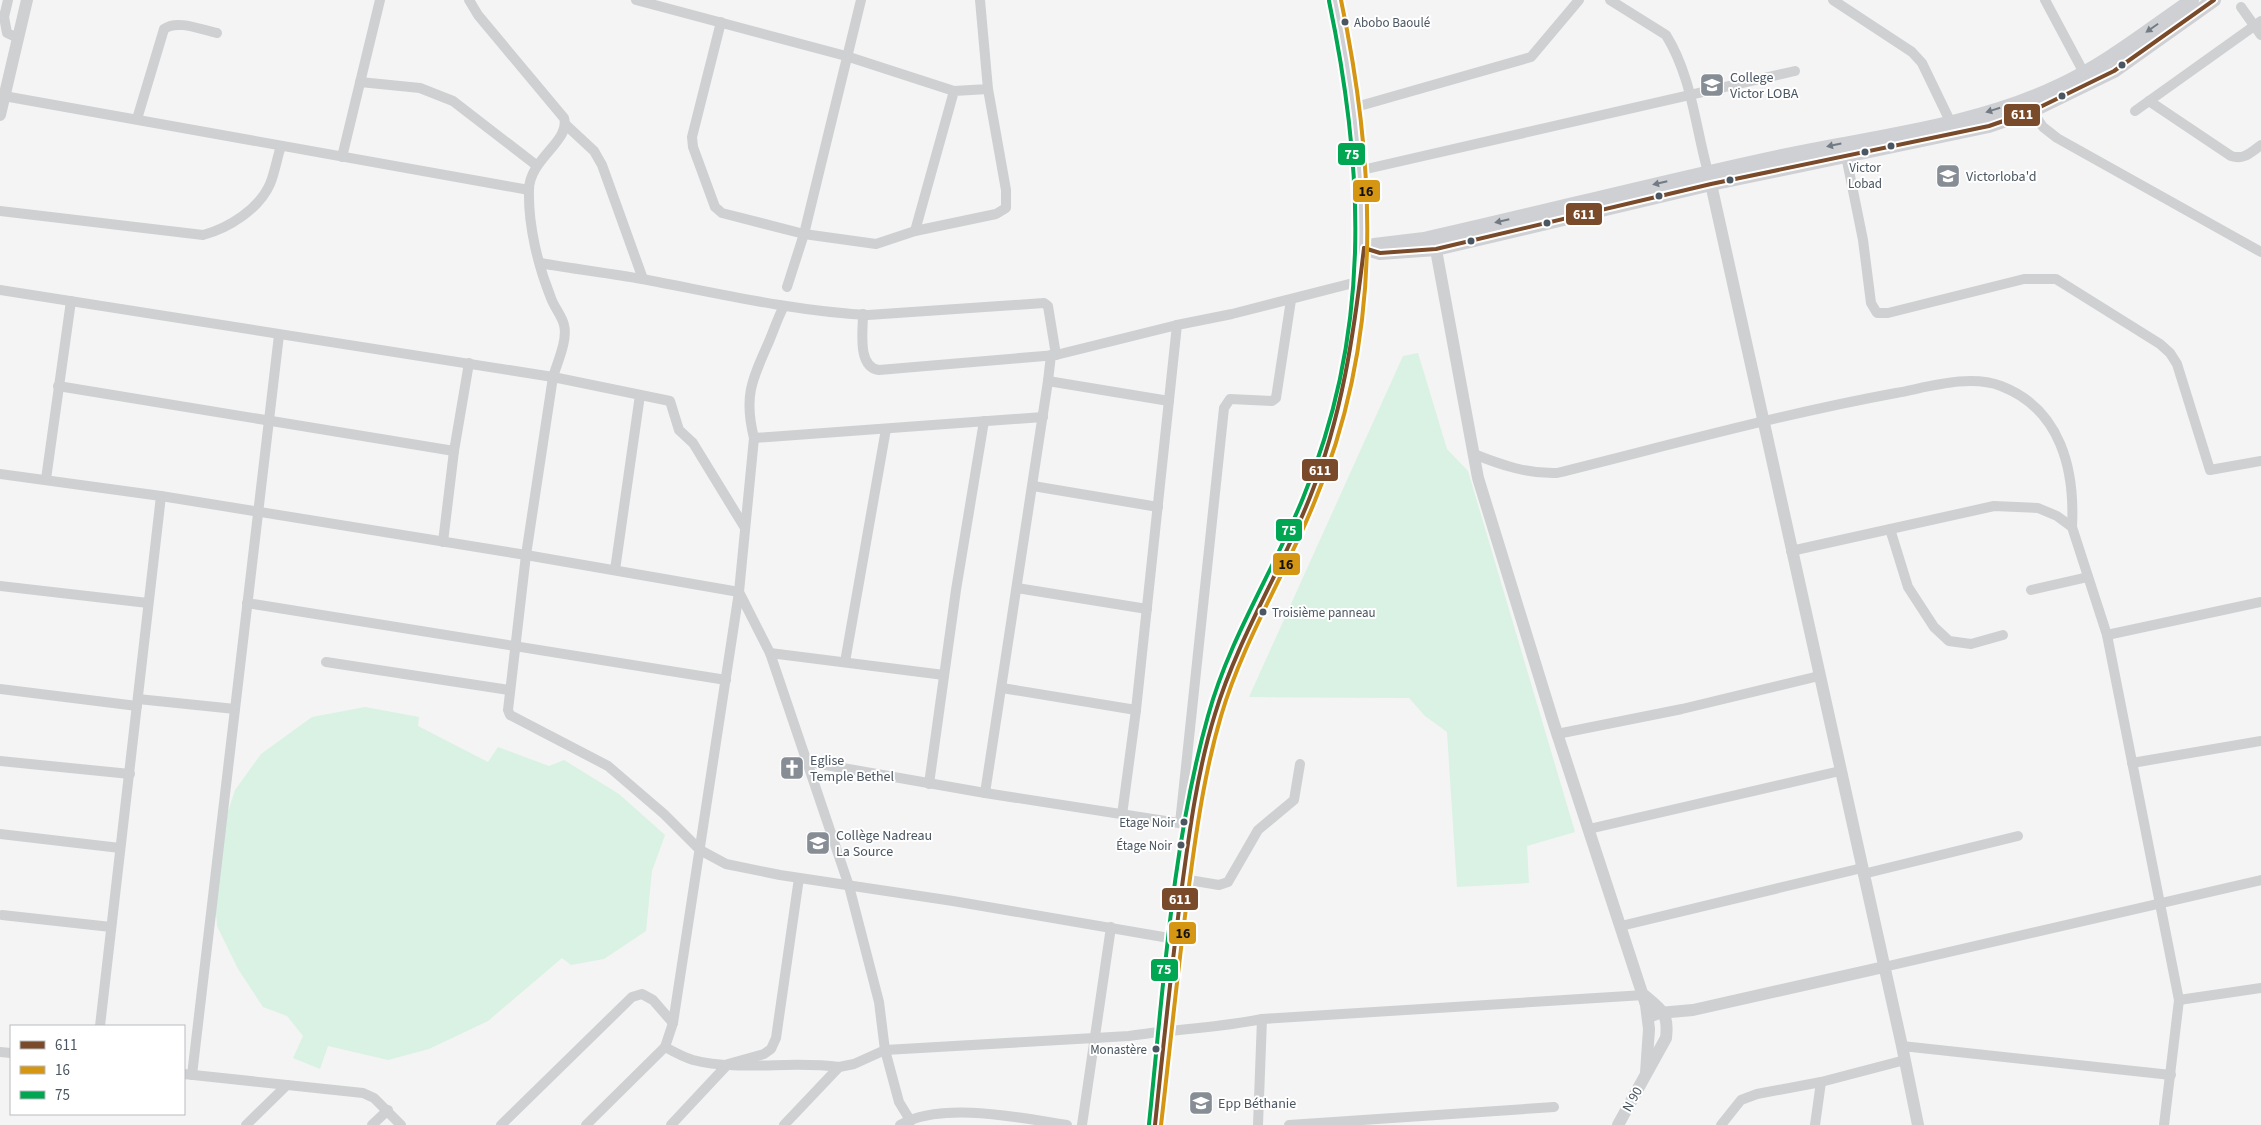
<svg xmlns="http://www.w3.org/2000/svg" width="2261" height="1125" font-family="'Source Sans 3',sans-serif">
	<style>
		.green { fill: #d9f2e3 }
		.lines { fill: none; stroke-linecap: round; stroke-linejoin: round }
		.minor { stroke: #ced0d2; stroke-width: 10 }
		.tertiary { stroke: #ced0d2; stroke-width: 12 }
		.secondary { stroke: #ced0d4; stroke-width: 14 }
		.bus-1-casing { stroke: #fff; stroke-width: 8 }
		.bus-2-casing { stroke: #fff; stroke-width: 8 }
		.bus-3-casing { stroke: #fff; stroke-width: 8 }
		.bus-1 { stroke: #7a4b2a; stroke-width: 4 }
		.bus-2 { stroke: #d49613; stroke-width: 4 }
		.bus-3 { stroke: #00a651; stroke-width: 4 }
		.oneway { fill: #727b84 }
		.bus-dot { fill: #4a5661; stroke: #fff; stroke-width: 2 }
		.labels { text-anchor: middle; stroke-width: 4; stroke-linejoin: round; paint-order: stroke }
		.bus-label { font-size: 13px; fill: #4a5661; stroke: #fff; text-anchor: end }
		.poi-label { font-size: 14px; fill: #4a5661; stroke: #fff; text-anchor: start }
		.street-label { font-size: 14px; fill: #4a5661; stroke: #fff }
		.line-badge { stroke: #fff; stroke-width: 2 }
		.badge-label { font-size: 14px; text-anchor: middle; font-weight: bold; fill: #fff }
		.pale-badge-label { font-size: 14px; text-anchor: middle; font-weight: bold; fill: #111 }
	</style>
	<rect width="100%" height="100%" fill="#f4f4f4"/>
	<g class="green">
		<path d="M1418,353L1447,449L1468,471L1575,832L1527,846L1529,883L1457,887L1447,732L1425,716L1409,698L1249,697L1403,356Z"/>
		<path d="M365,707L419,717L418,726L488,762L498,747L549,766L564,760L619,794L665,835L652,871L646,931L604,959L571,965L562,958L488,1021L429,1049L388,1060L328,1046L320,1069L293,1058L303,1036L287,1016L263,1007L238,969L217,926L212,861L235,790L261,754L312,717Z"/>
	</g>
	<g class="lines">
		<g class="minor">
			<path d="M469,0L478,15L564,118C571,141 529,159 529,190C528,225 538,266 551,298C554,307 562,316 564,325C568,340 557,363 553,377L670,401L679,430L693,443L745,528"/>
			<path d="M636,0L846,56L954,91"/>
			<path d="M1610,0L1666,35C1692,77 1695,126 1708,172"/>
			<path d="M1833,0L1912,52L1922,63L1950,121"/>
			<path d="M2045,0L2084,73"/>
			<path d="M2241,7L2261,35"/>
			<path d="M0,16L4,17L7,33L18,38"/>
			<path d="M4,17L8,0"/>
			<path d="M721,22L692,137L693,147L715,207L722,213L804,234L876,244L915,231L954,91L988,89L980,0"/>
			<path d="M360,82L420,88L453,101L536,165"/>
			<path d="M4,96L529,190"/>
			<path d="M2149,101L2231,156C2244,160 2250,153 2261,145"/>
			<path d="M1356,107L1531,57L1579,0"/>
			<path d="M2032,111L2043,127L2057,138L2261,252"/>
			<path d="M2135,111L2261,21"/>
			<path d="M137,119L164,29C177,19 202,30 217,33"/>
			<path d="M566,125L594,151L602,165L643,279"/>
			<path d="M1846,156L1863,240L1871,303L1877,313H1888L2024,279H2056L2160,344L2170,353L2177,364L2210,470L2261,461"/>
			<path d="M342,157L380,0"/>
			<path d="M1362,170L1795,71"/>
			<path d="M0,211L203,235C229,228 259,209 270,184C275,172 277,158 281,146"/>
			<path d="M915,231L996,214L1006,208V190L988,89"/>
			<path d="M540,263C574,269 608,273 642,279C717,293 792,311 868,315L1044,303L1048,306L1056,355"/>
			<path d="M787,287L804,234L861,0"/>
			<path d="M0,290L553,377L526,555L508,710L510,715L608,766L664,814L700,850L726,864L780,875L953,901L1175,939"/>
			<path d="M863,314C863,331 857,367 879,370L1056,355L1177,325"/>
			<path d="M1048,381L1051,355"/>
			<path d="M58,386L454,451"/>
			<path d="M754,438L1043,417"/>
			<path d="M1474,454C1501,465 1528,474 1557,473C1670,445 1782,414 1896,393C1929,387 1969,374 2001,386C2061,409 2075,470 2072,527"/>
			<path d="M0,474L161,496L526,555L739,592L770,653L849,886L879,1002L885,1050L899,1102L910,1120L909,1125"/>
			<path d="M46,479L71,301"/>
			<path d="M1033,486L1158,507"/>
			<path d="M1890,529L1908,587L1934,627L1949,641L1971,644L2003,635"/>
			<path d="M443,542L454,451L469,363"/>
			<path d="M1791,551L1994,506L2038,508L2057,516L2072,527L2107,635L2179,1000L2164,1125"/>
			<path d="M615,570L640,395"/>
			<path d="M0,586L148,603"/>
			<path d="M1017,588L1147,609"/>
			<path d="M2031,590L2088,577"/>
			<path d="M247,603L726,680"/>
			<path d="M2107,635L2261,602"/>
			<path d="M770,653L944,675"/>
			<path d="M326,662L509,690"/>
			<path d="M845,662L886,429"/>
			<path d="M1002,688L1136,710"/>
			<path d="M0,689L137,706"/>
			<path d="M138,699L235,709"/>
			<path d="M1557,734L1682,709L1819,676"/>
			<path d="M0,761L130,774"/>
			<path d="M809,762L985,793L1185,824"/>
			<path d="M2132,763L2261,741"/>
			<path d="M929,784L956,590L984,421"/>
			<path d="M985,793L1048,381L1169,401"/>
			<path d="M1122,815L1136,710L1177,325L1232,314L1361,281"/>
			<path d="M1180,823L1224,408L1230,399L1272,401L1276,398L1291,300"/>
			<path d="M1589,829L1840,771"/>
			<path d="M0,834L120,848"/>
			<path d="M1863,874L2018,836"/>
			<path d="M1183,879L1219,885L1228,882L1258,830L1294,800L1300,764"/>
			<path d="M2,915L111,927"/>
			<path d="M1621,926L1862,868"/>
			<path d="M1884,967L2261,880"/>
			<path d="M2179,1000L2261,988"/>
			<path d="M100,1026L161,496"/>
			<path d="M1902,1046L2171,1075"/>
			<path d="M665,1047C674,1052 683,1057 693,1060C740,1072 791,1060 839,1067"/>
			<path d="M0,1052L11,1053"/>
			<path d="M184,1074L363,1093L374,1098L401,1125"/>
			<path d="M192,1075L279,335"/>
			<path d="M246,1125L287,1085"/>
			<path d="M372,1125L388,1110"/>
			<path d="M501,1125L632,997L642,994L653,1000L673,1023"/>
			<path d="M586,1125L665,1047L673,1023L739,592L754,438C744,398 751,382 767,346C773,333 777,319 784,306"/>
			<path d="M671,1125L728,1064L764,1054L771,1049L776,1038L799,878"/>
			<path d="M784,1125L839,1067L854,1064L885,1050L1129,1036C1173,1029 1218,1028 1262,1019L1644,995"/>
			<path d="M900,1125C942,1101 1021,1118 1067,1125"/>
			<path d="M1082,1125L1111,927"/>
			<path d="M1258,1125L1262,1019"/>
			<path d="M1289,1125L1554,1107"/>
			<path d="M1721,1125L1741,1100L1757,1094L1821,1082L1905,1060"/>
			<path d="M1815,1125L1821,1082"/>
		</g>
		<g class="tertiary">
			<path d="M0,115L27,0"/>
			<path d="M1709,175L1902,1046L1918,1125"/>
			<path d="M1434,239L1478,478L1553,721L1646,1005L1649,1029L1646,1073"/>
			<path d="M1649,1017L1659,1013L1693,1010L1884,967"/>
			<path d="M1618,1125L1666,1038C1669,1013 1662,1010 1644,995"/>
		</g>
		<g class="secondary">
			<path d="M1374,245L1424,239C1544,212 1664,181 1786,155C1873,137 1978,125 2058,86C2106,64 2148,30 2192,0"/>
			<path d="M1364,248L1380,253L1436,249L1711,184L1989,126L2032,111L2114,71L2214,0"/>
			<path d="M1155,1125C1164,1044 1172,963 1183,882C1192,819 1201,755 1221,694C1244,625 1283,564 1310,498C1375,338 1375,166 1335,0"/>
		</g>
		<defs>
			<g id="bus-1">
				<path d="M1364,248L1380,253L1436,249L1711,184L1989,126L2032,111L2114,71L2214,0"/>
				<path d="M1155,1125C1163,1048 1171,971 1181,894C1189,834 1197,772 1215,714C1238,638 1281,571 1310,497C1342,417 1354,333 1364,248"/>
			</g>
			<path id="bus-2" d="M1161,1125C1171,1040 1179,955 1191,871C1198,819 1206,767 1221,716C1243,641 1285,575 1314,503C1383,339 1377,171 1341,0"/>
			<path id="bus-3" d="M1149,1124C1163,992 1172,844 1208,716C1229,639 1273,572 1303,498C1371,334 1365,172 1329,1"/>
		</defs>
		<use href="#bus-1" class="bus-1-casing"/>
		<use href="#bus-2" class="bus-2-casing"/>
		<use href="#bus-3" class="bus-3-casing"/>
		<use href="#bus-1" class="bus-1"/>
		<use href="#bus-2" class="bus-2"/>
		<use href="#bus-3" class="bus-3"/>
	</g>
	<defs><path id="oneway-solid" d="M-6-.8H1V-3.2L6.5 0L1 3.2V.8H-6Z" transform="scale(1.25)"/></defs>
	<g class="oneway">
		<use href="#oneway-solid" transform="translate(2152 28) rotate(145)"/>
		<use href="#oneway-solid" transform="translate(1993 110) rotate(163)"/>
		<use href="#oneway-solid" transform="translate(1834 145) rotate(168)"/>
		<use href="#oneway-solid" transform="translate(1660 183) rotate(167)"/>
		<use href="#oneway-solid" transform="translate(1502 221) rotate(167)"/>
	</g>
	<defs>
		<symbol id="school-square" viewBox="-11 -11 22 22"><rect x="-9" y="-9" width="18" height="18" rx="4" fill="#868d94" stroke="#fff"/><path d="M0-5L7-2L0 1L-7-2ZM-4 1L0 2.5L4 1V4Q0 6-4 4Z" fill="#fff"/></symbol>
		<symbol id="church-square" viewBox="-11 -11 22 22"><rect x="-9" y="-9" width="18" height="18" rx="4" fill="#868d94" stroke="#fff"/><path d="M-1.2-6h2.4v3.5h3.3v2.4h-3.3V6h-2.4V-.1h-3.3v-2.4h3.3Z" fill="#fff"/></symbol>
	</defs>
	<g fill-rule="evenodd">
		<use href="#school-square" x="1698" y="71" width="28" height="28"/>
		<use href="#school-square" x="1934" y="162" width="28" height="28"/>
		<use href="#church-square" x="778" y="754" width="28" height="28"/>
		<use href="#school-square" x="804" y="829" width="28" height="28"/>
		<use href="#school-square" x="1187" y="1089" width="28" height="28"/>
	</g>
	<g class="bus-dot">
		<circle cx="1345" cy="22" r="4.5"/>
		<circle cx="2122" cy="65" r="4.5"/>
		<circle cx="2062" cy="96" r="4.5"/>
		<circle cx="1891" cy="146" r="4.5"/>
		<circle cx="1865" cy="152" r="4.5"/>
		<circle cx="1730" cy="180" r="4.5"/>
		<circle cx="1659" cy="196" r="4.5"/>
		<circle cx="1547" cy="223" r="4.5"/>
		<circle cx="1471" cy="241" r="4.5"/>
		<circle cx="1263" cy="612" r="4.5"/>
		<circle cx="1184" cy="822" r="4.5"/>
		<circle cx="1181" cy="845" r="4.5"/>
		<circle cx="1156" cy="1049" r="4.5"/>
	</g>
	<g class="labels">
		<g class="bus-label">
			<text x="1354" y="27" text-anchor="start">Abobo Baoulé</text>
			<text x="1865" y="172" text-anchor="middle">Victor<tspan x="1865" dy="16">Lobad</tspan></text>
			<text x="1272" y="617" text-anchor="start">Troisième panneau</text>
			<text x="1175" y="827">Etage Noir</text>
			<text x="1172" y="850">Étage Noir</text>
			<text x="1147" y="1054">Monastère</text>
		</g>
		<g class="poi-label">
			<text x="1730" y="82">College<tspan x="1730" dy="16">Victor LOBA</tspan></text>
			<text x="1966" y="181">Victorloba'd</text>
			<text x="810" y="765">Eglise<tspan x="810" dy="16">Temple Bethel</tspan></text>
			<text x="836" y="840">Collège Nadreau<tspan x="836" dy="16">La Source</tspan></text>
			<text x="1218" y="1108">Epp Béthanie</text>
		</g>
		<g class="street-label">
			<text transform="translate(1632 1099) rotate(-61)" y="5">N 90</text>
		</g>
	</g>
	<g class="line-badge">
		<rect x="2003" y="103" width="38" height="24" rx="5" fill="#7a4b2a"/>
		<rect x="1337" y="142" width="29" height="24" rx="5" fill="#00a651"/>
		<rect x="1352" y="179" width="29" height="24" rx="5" fill="#d49613"/>
		<rect x="1565" y="202" width="38" height="24" rx="5" fill="#7a4b2a"/>
		<rect x="1301" y="458" width="38" height="24" rx="5" fill="#7a4b2a"/>
		<rect x="1275" y="518" width="28" height="24" rx="5" fill="#00a651"/>
		<rect x="1272" y="552" width="29" height="24" rx="5" fill="#d49613"/>
		<rect x="1161" y="887" width="38" height="24" rx="5" fill="#7a4b2a"/>
		<rect x="1168" y="921" width="29" height="24" rx="5" fill="#d49613"/>
		<rect x="1150" y="958" width="29" height="24" rx="5" fill="#00a651"/>
	</g>
	<g class="badge-label">
		<text x="2022" y="119">611</text>
		<text x="1352" y="159">75</text>
		<text x="1584" y="219">611</text>
		<text x="1320" y="475">611</text>
		<text x="1289" y="535">75</text>
		<text x="1180" y="904">611</text>
		<text x="1164" y="974">75</text>
	</g>
	<g class="pale-badge-label">
		<text x="1366" y="196">16</text>
		<text x="1286" y="569">16</text>
		<text x="1183" y="938">16</text>
	</g>
	<rect x="10" y="1025" width="175" height="90" fill="#ffffff" stroke="#b7bbc0"/>
	<rect x="20" y="1041" width="25" height="8" fill="#7a4b2a" stroke="#b7bbc0"/>
	<text x="55" y="1050" font-size="15" fill="#4a5661">611</text>
	<rect x="20" y="1066" width="25" height="8" fill="#d49613" stroke="#b7bbc0"/>
	<text x="55" y="1075" font-size="15" fill="#4a5661">16</text>
	<rect x="20" y="1091" width="25" height="8" fill="#00a651" stroke="#b7bbc0"/>
	<text x="55" y="1100" font-size="15" fill="#4a5661">75</text>
</svg>
